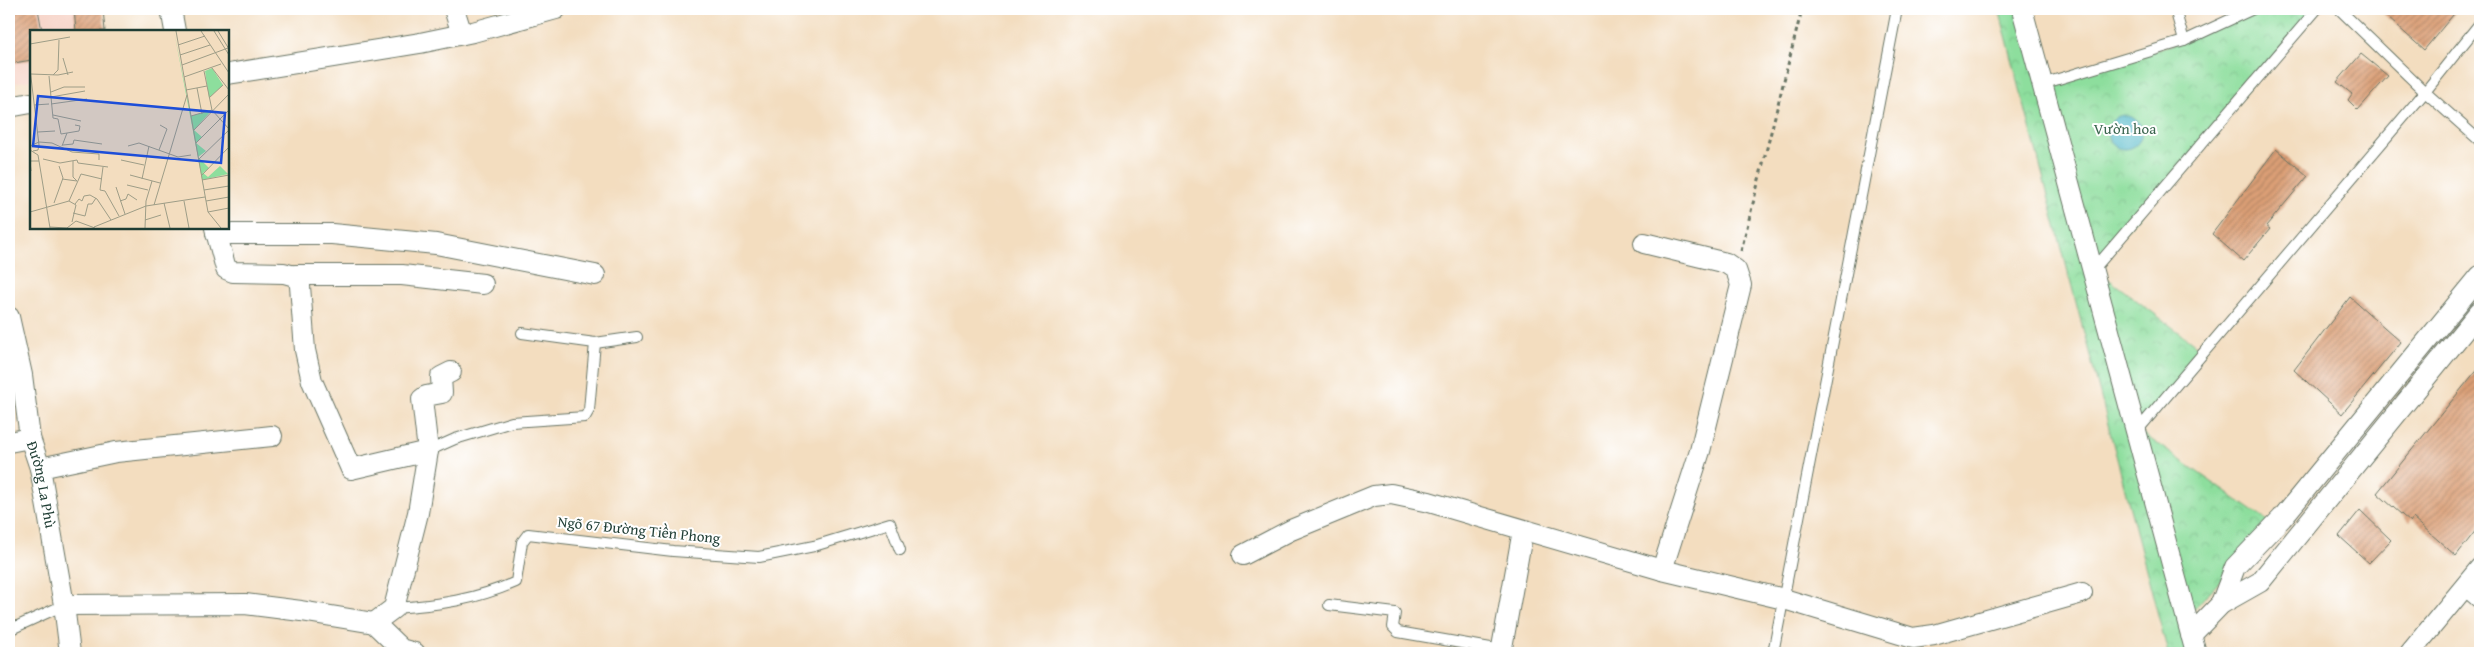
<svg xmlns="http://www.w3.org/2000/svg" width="2489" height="662" font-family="'Gentium Book Plus',serif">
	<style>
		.built { fill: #f6d1c5 }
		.park { fill: url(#park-crowns); stroke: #568e68 }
		.water { fill: #4ab5c6; stroke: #34797d }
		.building { fill: url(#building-hatch) }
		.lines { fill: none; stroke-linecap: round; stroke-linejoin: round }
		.service-casing { stroke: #697565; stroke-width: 12 }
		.minor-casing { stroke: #697565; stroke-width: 22 }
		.path { stroke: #697565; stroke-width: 3; stroke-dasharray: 4 4; stroke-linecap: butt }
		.service { stroke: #fff; stroke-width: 10 }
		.minor { stroke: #fff; stroke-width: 20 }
		.labels { text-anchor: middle; stroke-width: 4; stroke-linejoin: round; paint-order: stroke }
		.park-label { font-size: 15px; fill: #3a654e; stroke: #fff }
		.street-label { font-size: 15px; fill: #1f3d34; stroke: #fff }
		.inset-road { fill: none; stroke: #9e9d87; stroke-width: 1 }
		.view { fill: #1d4ed8; fill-opacity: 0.15; stroke: #1d4ed8; stroke-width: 2.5 }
		.inset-edge { fill: none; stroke: #1f3d34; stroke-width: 2.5 }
	</style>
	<defs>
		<pattern id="park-crowns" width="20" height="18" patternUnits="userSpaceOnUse" patternTransform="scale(1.25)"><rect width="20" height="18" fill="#8dde9d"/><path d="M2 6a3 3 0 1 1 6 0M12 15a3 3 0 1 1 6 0" fill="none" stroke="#79bf88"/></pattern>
		<pattern id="building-hatch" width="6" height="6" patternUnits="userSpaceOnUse" patternTransform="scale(1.25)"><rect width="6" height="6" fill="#db9f76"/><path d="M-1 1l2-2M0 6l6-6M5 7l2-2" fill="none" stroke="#b18362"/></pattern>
	</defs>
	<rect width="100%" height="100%" fill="#fff"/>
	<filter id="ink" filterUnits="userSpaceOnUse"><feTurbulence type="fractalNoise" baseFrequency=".02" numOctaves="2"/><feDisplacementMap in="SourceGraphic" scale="10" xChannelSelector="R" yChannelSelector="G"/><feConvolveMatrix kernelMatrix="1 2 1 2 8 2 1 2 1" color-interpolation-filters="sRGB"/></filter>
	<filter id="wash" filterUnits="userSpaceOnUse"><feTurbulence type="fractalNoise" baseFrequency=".0096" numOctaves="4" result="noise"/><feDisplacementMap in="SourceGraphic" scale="20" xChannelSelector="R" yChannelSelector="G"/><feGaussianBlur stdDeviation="1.12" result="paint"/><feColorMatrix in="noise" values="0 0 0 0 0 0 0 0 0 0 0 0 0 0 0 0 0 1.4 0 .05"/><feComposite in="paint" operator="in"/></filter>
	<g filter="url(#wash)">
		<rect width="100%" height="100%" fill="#f3ddbf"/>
		<path class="built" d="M9,9H103L105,31H31V80L9,84Z"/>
		<g class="park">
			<path d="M1999,9H2022L2194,653H2168Z"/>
			<path d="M2254,9H2317L2094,268L2043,84L2184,41Z"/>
			<path d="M2095,269L2204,351L2138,429Z"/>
			<path d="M2139,431L2273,525L2187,616Z"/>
		</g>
		<circle class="water" cx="2125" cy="132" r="17"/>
		<g id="blocks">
			<g class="building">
				<path d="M9,9H38L42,31H31V60L9,64Z"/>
				<path d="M74,9H103L105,31H76Z"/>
				<path d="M2378,9H2458L2424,50Z"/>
				<path d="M2361,54L2388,76L2358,110L2348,100L2352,94L2337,82Z"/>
				<path d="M2276,149L2308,176L2266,226L2270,229L2243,261L2212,234Z"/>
				<path d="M2350,297L2401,342L2342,414L2294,370Z"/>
				<path d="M2480,366V525L2456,556L2413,518L2410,522L2377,493Z"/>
				<path d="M2360,510L2391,540L2369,563L2339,536Z"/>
			</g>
		</g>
	</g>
	<g filter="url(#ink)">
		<use href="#blocks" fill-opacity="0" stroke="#697565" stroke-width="1"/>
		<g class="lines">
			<defs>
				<g id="service">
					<path d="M2175,9L2184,41"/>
					<path d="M2339,9L2425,92L2480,141"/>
					<path d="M2042,84L2184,41L2253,9"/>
					<path d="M2094,269L2317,9"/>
					<path d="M595,343L637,337"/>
					<path d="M2137,431L2425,92L2480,23"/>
					<path d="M428,451L455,439L512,422L585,417L589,410L595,343L522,333"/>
					<path d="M1329,605L1395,613L1393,627L1398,632L1502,650"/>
					<path d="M394,608C439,605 474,600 516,582L522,542L528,534L673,551L759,557L814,546L890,523L900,550"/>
					<path d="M9,630L64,605"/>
					<path d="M1773,653L1897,9"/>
				</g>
				<g id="minor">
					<path d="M171,9L175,31"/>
					<path d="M454,9L462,34"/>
					<path d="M2022,9L2196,653"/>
					<path d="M228,74L420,43L473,32L556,9"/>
					<path d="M9,107L31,103"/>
					<path d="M215,228L226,269L233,272L284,273L298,277L300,286L305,350L312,381L351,469L428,451L418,513L394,608L374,623"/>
					<path d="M216,234H332L436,244L595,275"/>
					<path d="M1644,243L1726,263L1736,270L1741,285L1700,451L1662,570"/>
					<path d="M295,275H402L483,284"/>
					<path id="s1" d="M9,317L22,375L30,438L40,468L64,605L70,653"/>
					<path d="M9,442L30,438"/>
					<path d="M428,451L422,399L426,396L442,393L441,377L451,372"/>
					<path d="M40,468L116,452L272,436"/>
					<path d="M1243,555L1291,530L1374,496L1391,494L1429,502L1662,570L1784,599L1913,638L1934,635L2082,593"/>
					<path d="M2466,586L2480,598"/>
					<path d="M2221,604L2235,567L2282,518L2480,276"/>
					<path d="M64,605L245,604L301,611L374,623L401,649L415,653"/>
					<path d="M2191,635L2221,604L2260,582L2480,311"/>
					<path d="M1501,653L1523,530"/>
					<path d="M2410,653L2480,568"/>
				</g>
			</defs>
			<use href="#service" class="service-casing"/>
			<use href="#minor" class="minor-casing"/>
			<path class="path" d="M1741,251L1802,9"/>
			<use href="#service" class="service"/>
			<use href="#minor" class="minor"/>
		</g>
	</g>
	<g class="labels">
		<g class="park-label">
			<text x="2125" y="134">Vườn hoa</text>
		</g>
		<g class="street-label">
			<text dy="5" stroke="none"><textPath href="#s1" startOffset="171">Đường La Phù</textPath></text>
			<text transform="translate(639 530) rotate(6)" y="5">Ngõ 67 Đường Tiền Phong</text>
		</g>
	</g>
	<g transform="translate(30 30)">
		<rect width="199" height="199" fill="#f3ddbf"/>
		<path d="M144,1L161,86L182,80L164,100L172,107L166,113L176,121L168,127L179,138L173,143L178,147L190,136L198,144L172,150L178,181ZM182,38L193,55L179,68L183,78L179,68L175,41Z" fill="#8dde9d"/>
		<path class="inset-road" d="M146,1L176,171L199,167M171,1L199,43M184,1L199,25M188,1L199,19M0,14L40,7M148,15L175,6M150,25L180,15M33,28L38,45M152,35L198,18M182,38L199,60M0,39L9,115L8,120L3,121M174,41L182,80L199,99M1,44L28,45L43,42M23,45L28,40L29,10M19,46L23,88L28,89L31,104L37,103L32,116M154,47L191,34M167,58L172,84M156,60L177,56M21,62L34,57H55M21,67L55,61M179,68L193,55M21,74L57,69M4,75L19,74M23,85L51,91M161,86L182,80M164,100L199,64M8,102L25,101M37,103L49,101L50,96L45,95M166,113L199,80M33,115L43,114L44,110L72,114M0,116L9,112L22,113L42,122L69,124V130M98,116L109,113L148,127L161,125M0,120L8,125L20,198M129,120L137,99L130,95M13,129L30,133L47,130L48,133L78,137M169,129L199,100M91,130L114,135M73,137L70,160L75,161L89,186M1,141L0,131H9M100,145L130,153M172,145L199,117M32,149L47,151L43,147V131M112,149L119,116M172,150L199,145M97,155L118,160M86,157L95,184M174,160L199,156M39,171L51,144L72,149M39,171L46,175L42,192M90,171L96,169L98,164L107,170M154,171L159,198M176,171L178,182L191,198M24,173L33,148L29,136M134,173L140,198M45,174L49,169L52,171L54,166L60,165L67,169L81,190M124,175L157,65M0,182L39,171M178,182L199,178M43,183L55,186L58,174H62L66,168M115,190L131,185M20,197L37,198L46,191L65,198M64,197L116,176L175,167M115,198L116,171L122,151"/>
		<path class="view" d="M8,66L195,83L191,133L3,116Z"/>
		<rect width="199" height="199" class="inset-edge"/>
	</g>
	<rect width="2489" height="662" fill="none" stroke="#fff" stroke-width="30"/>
</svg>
